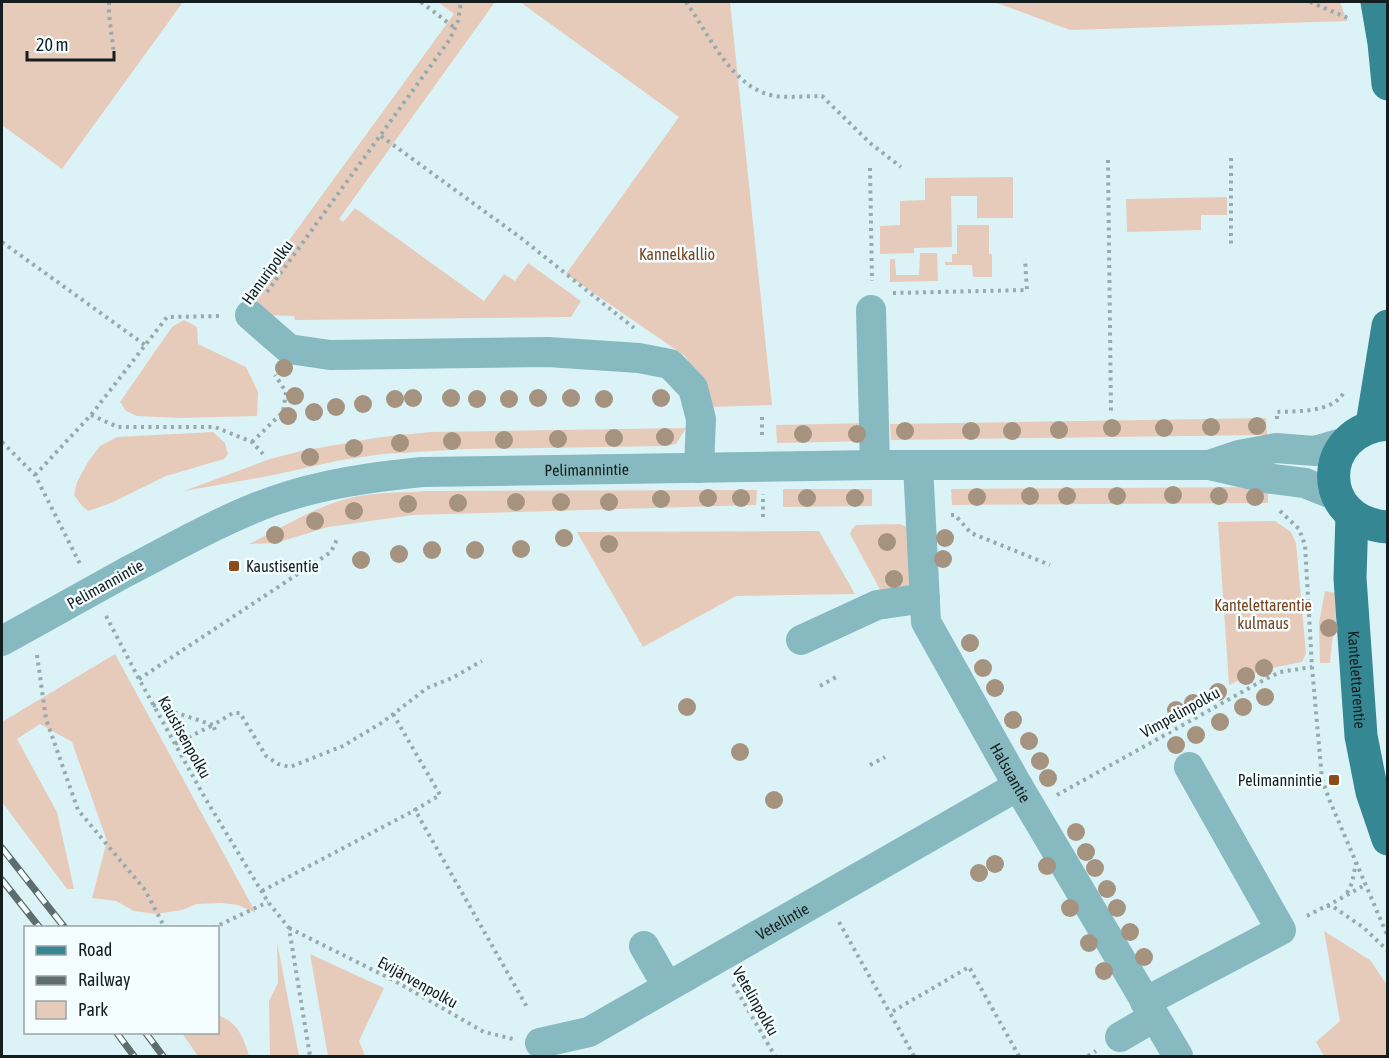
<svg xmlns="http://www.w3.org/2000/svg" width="1389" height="1058" font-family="'Asap Condensed',sans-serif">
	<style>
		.green { fill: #e7cbba }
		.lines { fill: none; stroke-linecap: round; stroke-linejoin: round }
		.path { stroke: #97aaad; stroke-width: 4; stroke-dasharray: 3 4.5; stroke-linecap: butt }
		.minor { stroke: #87b9c0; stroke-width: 30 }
		.major { stroke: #358893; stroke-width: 33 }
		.rail-casing { stroke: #5e6d6f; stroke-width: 7 }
		.rail { stroke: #f4fdff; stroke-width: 4.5; stroke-dasharray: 14; stroke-linecap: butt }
		.minor-bridge { stroke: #87b9c0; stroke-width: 30 }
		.tree { fill: #a59380 }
		.poi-dot { fill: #8d4b17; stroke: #f4fdff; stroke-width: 2 }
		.labels { text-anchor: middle; stroke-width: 5; stroke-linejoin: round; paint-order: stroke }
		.park-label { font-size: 16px; fill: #78441e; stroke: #f4fdff }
		.street-label { font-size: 16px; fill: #151e1f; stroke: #f4fdff }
		.poi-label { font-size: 16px; fill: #151e1f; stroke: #f4fdff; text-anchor: start }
	</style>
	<rect width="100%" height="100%" fill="#dbf3f7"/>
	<g class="green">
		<path d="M2,2H183L62,169L2,125Z"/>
		<path d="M438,2H495L339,219L343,222L355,208L484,301L504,274L515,281L528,263L581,301L571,317L301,320H295L294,316L250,315L247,298L454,14Z"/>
		<path d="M520,2H730L772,405L711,407L702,383L685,356L566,274L679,117Z"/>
		<path d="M994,2H1340L1347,21L1070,30Z"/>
		<path d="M1013,177V218H977V196H951L952,247L914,248V253L880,254V226L900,225V201L925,200V178Z"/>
		<path d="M1227,197V215H1201V230L1127,232L1126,199Z"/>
		<path d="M957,225H989V254H992V277H973L972,265H945V262H952V254H957Z"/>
		<path d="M920,253H937L938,281L890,282V259H895L896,275H919Z"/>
		<path d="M184,320L197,327L198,344L246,367L258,392L257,416L180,418L137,416L126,411L120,402L172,327Z"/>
		<path d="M1266,418L1267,435L891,440L890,424Z"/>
		<path d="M871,423L872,441L777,443L776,425Z"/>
		<path d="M686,428L676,444L665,446L467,449L383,454L341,460L274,475L184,491L270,459L301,451L381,437L430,432Z"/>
		<path d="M213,432L225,443L228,454L224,459L166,476L111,503L88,511L82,506L74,495L77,482L88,462L100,446L117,437Z"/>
		<path d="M1268,487V503L952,505L951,489Z"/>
		<path d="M783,489H872V506L783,507Z"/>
		<path d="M757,490L756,505L413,515L328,527L276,543L249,544C279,529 310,510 342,500C368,492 398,493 425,491Z"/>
		<path d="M1275,521L1291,532L1296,543L1306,653L1302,662L1261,670L1229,685L1218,522Z"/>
		<path d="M899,524L908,527L912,594L883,595L850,534L852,529L856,525Z"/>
		<path d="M819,531L855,594L736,596L643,647L577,532Z"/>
		<path d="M1325,591L1341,594L1332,642L1330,663H1320L1319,623Z"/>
		<path d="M115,654L256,913L238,905L221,903L197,904L182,910L156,914L134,911L116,901L92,898L107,841L72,742L40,724L17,739L57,812L74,889H67L2,802V722Z"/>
		<path d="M1324,931L1370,960L1387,985V1056H1324L1316,1042L1340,1021Z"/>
		<path d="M277,942L299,1056H270L269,1001L278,983Z"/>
		<path d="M310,954L384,988L359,1041L365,1056H328Z"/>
		<path d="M218,1015C237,1022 244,1037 249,1056H198L182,1033L218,1032Z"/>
	</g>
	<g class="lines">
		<g class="path">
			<path d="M109,2V15L114,54"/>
			<path d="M421,2L455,28"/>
			<path d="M686,2C709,34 732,89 775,96C790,98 807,96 822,96L870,143L901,167"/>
			<path d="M1310,2L1348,18"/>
			<path d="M381,136L521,238L634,328"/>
			<path d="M1231,158V247"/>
			<path d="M1108,160L1111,414"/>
			<path d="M870,168L872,281"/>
			<path d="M2,242L145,345"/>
			<path d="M267,292L450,39L458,21L461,2"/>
			<path d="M893,293L1027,290L1025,259"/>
			<path d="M91,415L118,427H215L252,442L263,454"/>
			<path d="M762,417V439"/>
			<path d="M1277,419V412C1297,411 1333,413 1344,392"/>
			<path d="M2,442L35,475L80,564"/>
			<path d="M252,442L283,412L286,392L275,375"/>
			<path d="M35,475L91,415L167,317L221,316"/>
			<path d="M1280,511L1299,529L1305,545L1312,667L1322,779L1329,799L1388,937"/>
			<path d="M951,515H955L971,533L1050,565"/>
			<path d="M763,517V494"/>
			<path d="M106,616L139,679L205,798L268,902L289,928L310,1056"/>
			<path d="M37,655L46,719L78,810L145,890L165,928"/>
			<path d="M139,679L331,552L338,537"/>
			<path d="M820,686L838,676"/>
			<path d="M153,705L213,725L233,713H240L266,756L278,764L290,767L343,746L383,722L427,688L452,678L482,661"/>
			<path d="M393,714L440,795L415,810L527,1007"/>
			<path d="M175,744L213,725L215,730"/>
			<path d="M870,765L885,757"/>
			<path d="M1057,795L1260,682L1280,672L1312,667"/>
			<path d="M262,891L415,810"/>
			<path d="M1347,893L1352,883L1356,863"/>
			<path d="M1327,906L1365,885"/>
			<path d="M1307,916L1326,906H1332L1364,928L1388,951"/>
			<path d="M839,922L890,1013"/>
			<path d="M213,928L268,902"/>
			<path d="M289,928L395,981L484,1032L513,1039"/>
			<path d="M733,984L775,1056"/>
			<path d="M914,1056L890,1013L969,967L1019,1056"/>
			<path d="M1088,1056L1096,1051"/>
		</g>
		<g class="minor">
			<path d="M871,310L875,465"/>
			<path d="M250,315L289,349L330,355L548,352L639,358L670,364L693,388L701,419L699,468"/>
			<path d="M1212,464L1239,455L1276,448L1315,451L1346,442"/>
			<path id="s1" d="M918,465L926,622L1018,786L1178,1056"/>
			<path id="s2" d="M128,571C176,546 223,519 273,501C321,484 372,477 422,472L875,465H1209L1265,478L1305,483L1337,496"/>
			<path d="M801,640L877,605L925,598"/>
			<path d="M644,946L667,986"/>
			<path d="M1145,1002L1281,930L1189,767"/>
			<path d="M1120,1037L1154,1017"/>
			<path id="s3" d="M540,1043L589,1032L1018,786"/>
		</g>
		<g class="major">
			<path d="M1377,2L1384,43L1388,84"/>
			<path d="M1388,424C1316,429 1315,523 1388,527"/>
			<path d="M1372,425L1388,326"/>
			<path id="s4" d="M1352,515L1350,578L1361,736L1372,792L1388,839"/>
		</g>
		<defs>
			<g id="rail">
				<path d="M2,848L65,928"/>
				<path d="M2,880L40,928"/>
				<path d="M116,1032L134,1056"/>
				<path d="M145,1032L163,1056"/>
			</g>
		</defs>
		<use href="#rail" class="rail-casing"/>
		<use href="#rail" class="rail"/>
		<path class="minor-bridge" d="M2,641L128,571"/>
	</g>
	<g class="tree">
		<circle cx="284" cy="368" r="9"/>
		<circle cx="295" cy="396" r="9"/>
		<circle cx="413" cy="398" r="9"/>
		<circle cx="451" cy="398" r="9"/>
		<circle cx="538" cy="398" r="9"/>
		<circle cx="571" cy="398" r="9"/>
		<circle cx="661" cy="398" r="9"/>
		<circle cx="395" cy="399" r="9"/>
		<circle cx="477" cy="399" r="9"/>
		<circle cx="509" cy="399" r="9"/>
		<circle cx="604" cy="399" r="9"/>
		<circle cx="363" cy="404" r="9"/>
		<circle cx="336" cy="407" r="9"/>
		<circle cx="314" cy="412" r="9"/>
		<circle cx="288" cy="416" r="9"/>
		<circle cx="1257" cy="426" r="9"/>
		<circle cx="1211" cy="427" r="9"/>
		<circle cx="1112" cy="428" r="9"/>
		<circle cx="1164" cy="428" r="9"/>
		<circle cx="1059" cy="430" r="9"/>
		<circle cx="905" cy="431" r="9"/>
		<circle cx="971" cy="431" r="9"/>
		<circle cx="1012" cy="431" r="9"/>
		<circle cx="803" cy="434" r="9"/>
		<circle cx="857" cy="434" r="9"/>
		<circle cx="665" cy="437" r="9"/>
		<circle cx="614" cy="438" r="9"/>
		<circle cx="558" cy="439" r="9"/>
		<circle cx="504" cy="440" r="9"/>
		<circle cx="452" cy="441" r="9"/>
		<circle cx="400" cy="443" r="9"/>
		<circle cx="354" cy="448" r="9"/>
		<circle cx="310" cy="457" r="9"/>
		<circle cx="1173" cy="495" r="9"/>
		<circle cx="1030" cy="496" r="9"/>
		<circle cx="1067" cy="496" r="9"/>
		<circle cx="1117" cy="496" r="9"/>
		<circle cx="1219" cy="496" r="9"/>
		<circle cx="977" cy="497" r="9"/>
		<circle cx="1255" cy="497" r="9"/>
		<circle cx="708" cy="498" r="9"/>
		<circle cx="741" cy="498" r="9"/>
		<circle cx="807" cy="498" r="9"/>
		<circle cx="855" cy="498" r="9"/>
		<circle cx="661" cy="499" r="9"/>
		<circle cx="516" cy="502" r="9"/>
		<circle cx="561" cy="502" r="9"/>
		<circle cx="609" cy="502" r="9"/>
		<circle cx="458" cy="503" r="9"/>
		<circle cx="408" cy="504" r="9"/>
		<circle cx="354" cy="511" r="9"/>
		<circle cx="315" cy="521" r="9"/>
		<circle cx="275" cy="535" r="9"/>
		<circle cx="564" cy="538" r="9"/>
		<circle cx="945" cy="538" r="9"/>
		<circle cx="887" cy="542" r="9"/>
		<circle cx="609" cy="544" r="9"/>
		<circle cx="521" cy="549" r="9"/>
		<circle cx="432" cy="550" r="9"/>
		<circle cx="475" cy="550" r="9"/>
		<circle cx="399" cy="554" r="9"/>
		<circle cx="943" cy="559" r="9"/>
		<circle cx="361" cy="560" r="9"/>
		<circle cx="894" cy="579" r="9"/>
		<circle cx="1329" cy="628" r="9"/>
		<circle cx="970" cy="643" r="9"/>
		<circle cx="983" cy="668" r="9"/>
		<circle cx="1264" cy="668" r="9"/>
		<circle cx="1246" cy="676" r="9"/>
		<circle cx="995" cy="688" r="9"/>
		<circle cx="1218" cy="692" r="9"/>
		<circle cx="1265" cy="697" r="9"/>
		<circle cx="1193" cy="703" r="9"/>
		<circle cx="687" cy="707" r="9"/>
		<circle cx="1243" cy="707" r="9"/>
		<circle cx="1176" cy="710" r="9"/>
		<circle cx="1013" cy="720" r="9"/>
		<circle cx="1220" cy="722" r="9"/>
		<circle cx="1196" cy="735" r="9"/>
		<circle cx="1029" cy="741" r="9"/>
		<circle cx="1176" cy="745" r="9"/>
		<circle cx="740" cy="752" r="9"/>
		<circle cx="1040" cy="761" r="9"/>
		<circle cx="1048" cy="778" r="9"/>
		<circle cx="774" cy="800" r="9"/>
		<circle cx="1076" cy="832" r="9"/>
		<circle cx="1086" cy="852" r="9"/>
		<circle cx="995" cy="864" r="9"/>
		<circle cx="1047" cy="866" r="9"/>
		<circle cx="1095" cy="868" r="9"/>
		<circle cx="979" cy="873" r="9"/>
		<circle cx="1107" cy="889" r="9"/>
		<circle cx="1070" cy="908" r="9"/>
		<circle cx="1117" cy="908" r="9"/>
		<circle cx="1130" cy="932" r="9"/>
		<circle cx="1089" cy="943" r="9"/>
		<circle cx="1144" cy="957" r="9"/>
		<circle cx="1104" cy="971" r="9"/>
	</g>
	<g class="poi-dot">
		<rect x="228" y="560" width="12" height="12" rx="3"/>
		<rect x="1328" y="774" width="12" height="12" rx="3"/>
	</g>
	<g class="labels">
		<g class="park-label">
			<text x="677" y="260">Kannelkallio</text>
			<text x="1263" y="611">Kantelettarentie<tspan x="1263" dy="18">kulmaus</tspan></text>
		</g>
		<g class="street-label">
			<text transform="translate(267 272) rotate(-54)" y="6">Hanuripolku</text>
			<text dy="6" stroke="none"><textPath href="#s2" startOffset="478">Pelimannintie</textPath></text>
			<text transform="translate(105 584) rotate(-29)" y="6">Pelimannintie</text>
			<text dy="6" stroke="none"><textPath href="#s4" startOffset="165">Kantelettarentie</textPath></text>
			<text transform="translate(1180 712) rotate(-29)" y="6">Vimpelinpolku</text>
			<text transform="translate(185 737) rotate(61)" y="6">Kaustisenpolku</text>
			<text dy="6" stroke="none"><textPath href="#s1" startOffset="330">Halsuantie</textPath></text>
			<text dy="6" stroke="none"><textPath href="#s3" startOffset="273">Vetelintie</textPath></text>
			<text transform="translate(418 982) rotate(29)" y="6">Evijärvenpolku</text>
			<text transform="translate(756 1001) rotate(60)" y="6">Vetelinpolku</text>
		</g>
		<g class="poi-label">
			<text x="246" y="572">Kaustisentie</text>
			<text x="1322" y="786" text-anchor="end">Pelimannintie</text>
		</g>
	</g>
	<rect width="1389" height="1058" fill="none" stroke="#151e1f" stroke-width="6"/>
	<rect x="24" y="926" width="195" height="108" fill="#f4fdff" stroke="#9ba4a5" stroke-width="1.5"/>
	<rect x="36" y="946" width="30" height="9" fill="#358893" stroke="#9ba4a5" stroke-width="1.5"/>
	<text x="78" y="956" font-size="18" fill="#151e1f">Road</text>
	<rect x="36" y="976" width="30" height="9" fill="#5e6d6f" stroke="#9ba4a5" stroke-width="1.5"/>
	<text x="78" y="986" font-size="18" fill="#151e1f">Railway</text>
	<rect x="36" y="1001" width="30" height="18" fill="#e7cbba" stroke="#9ba4a5" stroke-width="1.5"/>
	<text x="78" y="1016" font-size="18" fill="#151e1f">Park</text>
	<path d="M27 51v9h87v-9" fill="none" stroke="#151e1f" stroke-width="3"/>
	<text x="36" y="51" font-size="18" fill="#151e1f" stroke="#f4fdff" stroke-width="4.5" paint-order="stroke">20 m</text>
</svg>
